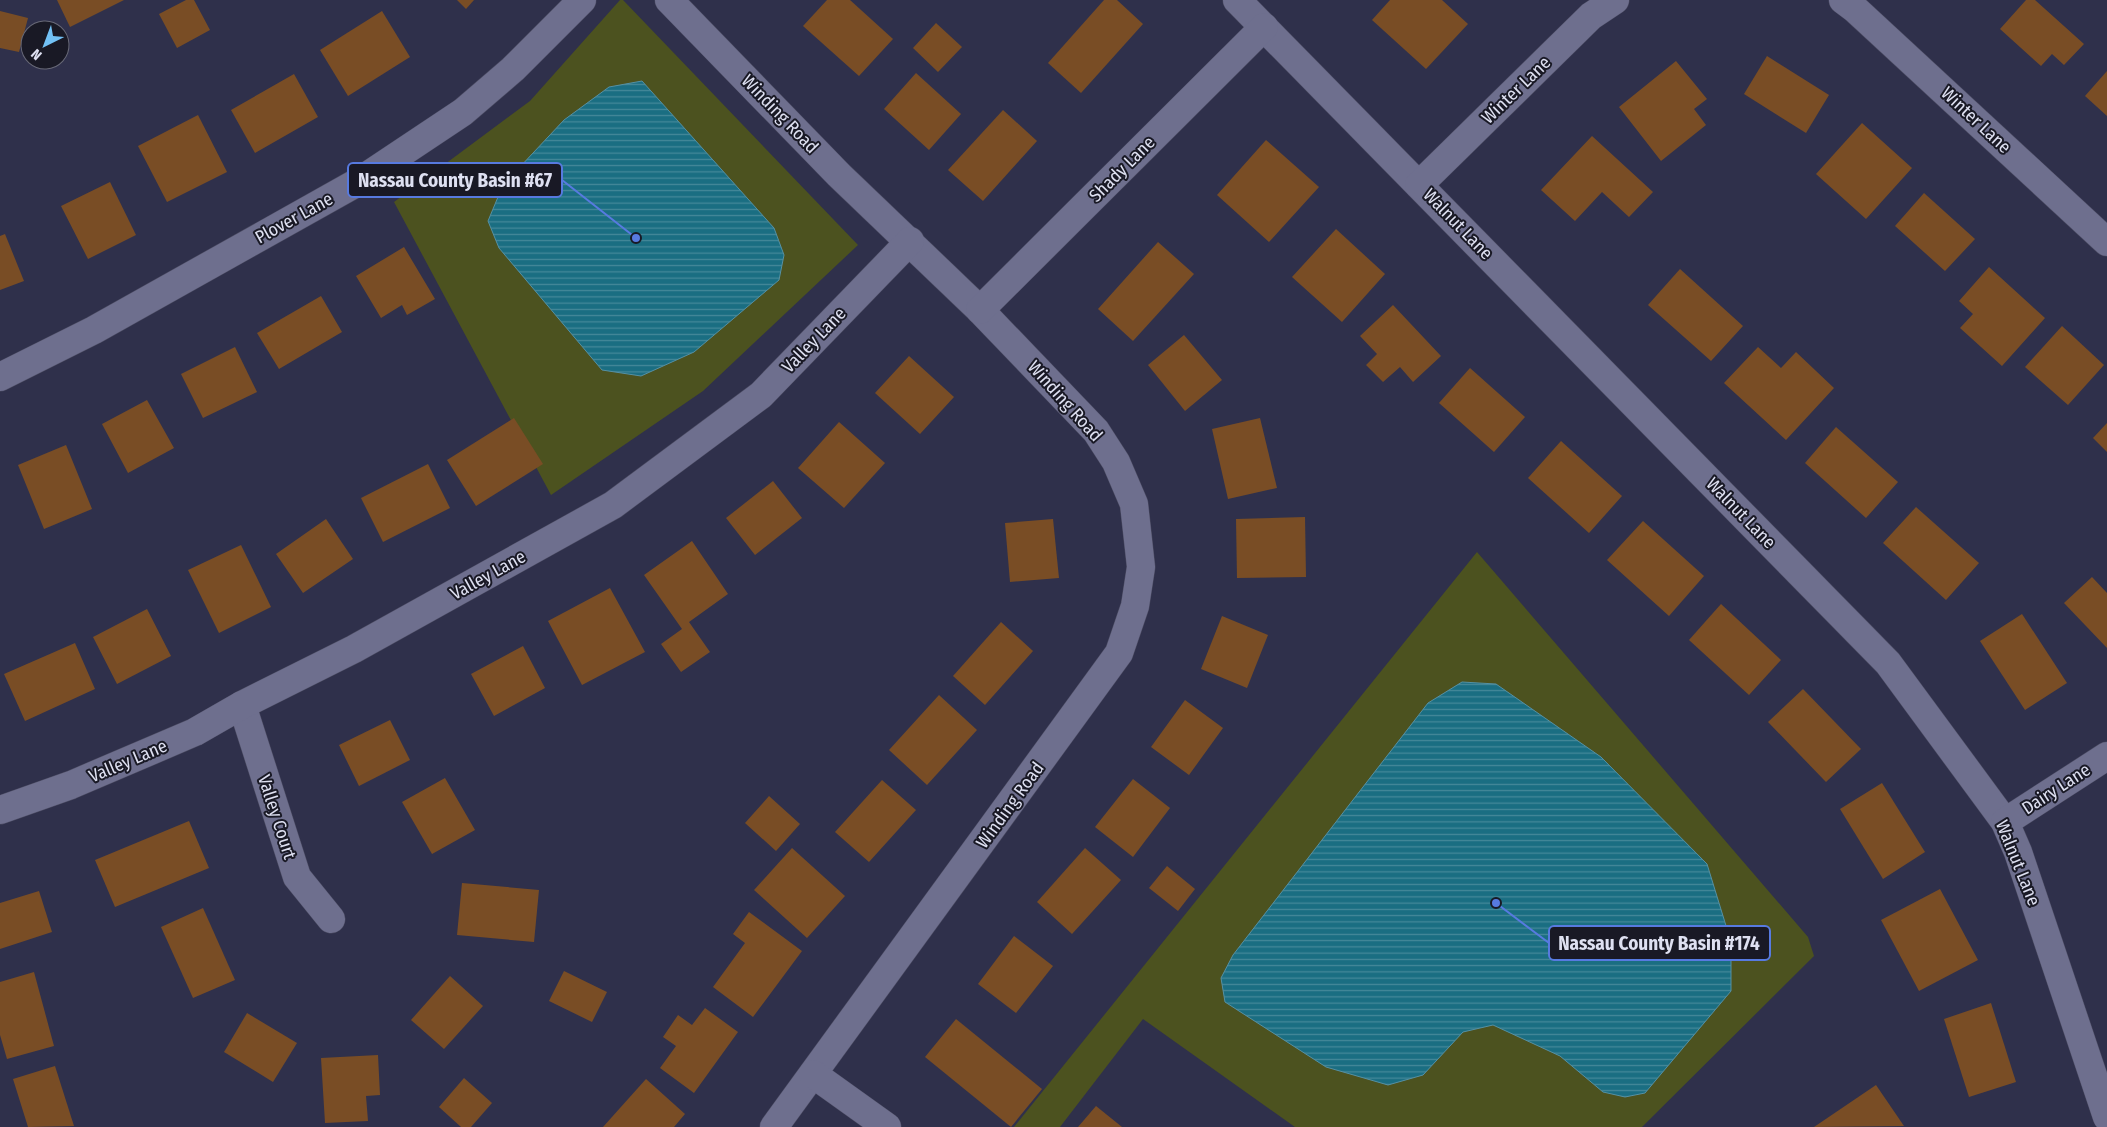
<svg xmlns="http://www.w3.org/2000/svg" width="2107" height="1127" font-family="'Fira Sans Condensed',sans-serif">
	<style>
		.grass { fill: #4c521f }
		.water { fill: url(#water-rules); stroke: #5590a3 }
		.building { fill: #794d25 }
		.lines { fill: none; stroke-linecap: round; stroke-linejoin: round }
		.street-casing { stroke: #4b4b62; stroke-width: 29 }
		.street { stroke: #6e6f8e; stroke-width: 28 }
		.labels { text-anchor: middle; stroke-width: 4; stroke-linejoin: round; paint-order: stroke }
		.street-label { font-size: 18px; fill: #dee0f1; stroke: #191925 }
		.leader { fill: none; stroke: #577ae0; stroke-width: 2 }
		.callout-dot { fill: #577ae0; stroke: #191925; stroke-width: 2 }
		.callout { fill: #191925; stroke: #577ae0; stroke-width: 2 }
		.callout-label { font-size: 19px; text-anchor: middle; font-weight: bold; fill: #dee0f1 }
	</style>
	<defs>
		<pattern id="water-rules" width="6" height="5" patternUnits="userSpaceOnUse" patternTransform="scale(1.25)"><rect width="6" height="5" fill="#1a6e82"/><path d="M0 2.5h6" fill="none" stroke="#46899a"/></pattern>
	</defs>
	<rect width="100%" height="100%" fill="#2f304b"/>
	<g class="grass">
		<path d="M620,0H623L858,245L703,391L551,495L394,202L530,101Z"/>
		<path d="M1477,552L1808,937L1814,956L1642,1127H1295L1143,1019L1060,1127H1014Z"/>
	</g>
	<g class="water">
		<path d="M642,81L774,228L784,255L779,280L694,352L641,376L602,370L499,248L488,221L503,185L564,120L609,87Z"/>
		<path d="M1462,682L1496,684L1601,757L1707,864L1731,942V991L1645,1093L1625,1097L1603,1092L1560,1056L1493,1025L1463,1032L1423,1075L1388,1085L1326,1067L1225,1002L1221,978L1233,955L1428,703Z"/>
	</g>
	<g class="building">
		<path d="M57,0H124L70,27Z"/>
		<path d="M186,0H194L210,30L177,48L159,14Z"/>
		<path d="M457,0H474L466,9Z"/>
		<path d="M827,0H850L893,39L859,76L803,26Z"/>
		<path d="M1104,0H1117L1143,24L1081,93L1048,63Z"/>
		<path d="M1390,0H1442L1468,24L1426,69L1372,20Z"/>
		<path d="M2026,0H2035L2084,44L2064,65L2052,54L2041,66L2000,29Z"/>
		<path d="M0,11L28,18L19,52L0,48Z"/>
		<path d="M382,11L410,57L348,96L320,50Z"/>
		<path d="M936,23L962,47L938,72L913,48Z"/>
		<path d="M1767,56L1829,95L1806,133L1744,94Z"/>
		<path d="M1676,61L1707,99L1694,109L1706,125L1661,161L1619,107Z"/>
		<path d="M2107,71V116L2085,96Z"/>
		<path d="M916,73L961,114L929,150L884,109Z"/>
		<path d="M294,74L318,117L255,153L231,110Z"/>
		<path d="M1003,110L1037,141L983,201L948,170Z"/>
		<path d="M198,115L227,172L167,202L138,146Z"/>
		<path d="M1862,123L1912,168L1866,219L1816,174Z"/>
		<path d="M1592,136L1653,192L1629,217L1602,192L1575,221L1541,190Z"/>
		<path d="M1266,140L1319,187L1269,242L1217,195Z"/>
		<path d="M110,182L136,235L88,259L61,206Z"/>
		<path d="M1924,193L1975,239L1945,271L1895,226Z"/>
		<path d="M1336,229L1385,274L1342,322L1292,277Z"/>
		<path d="M5,234L24,281L0,290V236Z"/>
		<path d="M1158,242L1194,274L1133,341L1098,309Z"/>
		<path d="M404,247L435,299L407,315L402,305L381,318L356,276Z"/>
		<path d="M1989,267L2045,318L2002,366L1960,328L1973,314L1959,301Z"/>
		<path d="M1680,269L1743,326L1711,361L1648,305Z"/>
		<path d="M321,296L342,332L279,369L257,333Z"/>
		<path d="M1393,305L1441,356L1413,382L1400,367L1383,382L1366,365L1377,354L1360,336Z"/>
		<path d="M2062,326L2104,365L2068,405L2025,367Z"/>
		<path d="M1184,335L1222,380L1185,411L1148,365Z"/>
		<path d="M235,347L257,392L203,418L181,374Z"/>
		<path d="M1758,347L1781,368L1796,352L1834,388L1786,440L1724,383Z"/>
		<path d="M909,356L954,397L920,434L875,393Z"/>
		<path d="M1470,368L1525,417L1494,452L1439,403Z"/>
		<path d="M147,400L174,448L128,473L102,424Z"/>
		<path d="M514,418L543,464L476,506L447,460Z"/>
		<path d="M1260,418L1277,488L1228,499L1212,429Z"/>
		<path d="M839,422L885,463L844,508L798,468Z"/>
		<path d="M2107,423V452L2093,438Z"/>
		<path d="M1836,427L1898,482L1866,518L1805,463Z"/>
		<path d="M1561,441L1622,496L1589,533L1528,478Z"/>
		<path d="M66,445L92,509L44,529L18,465Z"/>
		<path d="M428,464L450,508L383,542L361,498Z"/>
		<path d="M773,481L802,518L755,555L726,518Z"/>
		<path d="M1916,507L1979,563L1946,600L1883,543Z"/>
		<path d="M1305,517L1306,577L1237,578L1236,519Z"/>
		<path d="M326,519L353,559L303,593L276,554Z"/>
		<path d="M1053,519L1059,578L1010,582L1005,523Z"/>
		<path d="M1643,521L1704,576L1669,616L1607,560Z"/>
		<path d="M692,541L728,594L689,622L710,652L681,672L661,644L682,629L644,575Z"/>
		<path d="M241,545L271,607L219,633L188,570Z"/>
		<path d="M2092,577L2107,593V648L2064,603Z"/>
		<path d="M610,588L645,652L582,685L548,621Z"/>
		<path d="M1721,604L1781,660L1749,695L1689,640Z"/>
		<path d="M147,609L171,656L117,684L93,637Z"/>
		<path d="M2022,614L2067,683L2025,710L1980,641Z"/>
		<path d="M1222,616L1268,635L1247,688L1201,669Z"/>
		<path d="M1001,622L1033,651L985,705L953,676Z"/>
		<path d="M75,643L95,689L25,721L4,674Z"/>
		<path d="M523,646L545,688L494,716L471,674Z"/>
		<path d="M1803,689L1861,749L1826,782L1768,722Z"/>
		<path d="M939,695L977,730L927,785L889,750Z"/>
		<path d="M1185,700L1223,728L1189,775L1151,747Z"/>
		<path d="M390,720L410,760L359,786L339,745Z"/>
		<path d="M445,778L475,830L432,854L402,802Z"/>
		<path d="M1133,779L1170,808L1133,857L1095,827Z"/>
		<path d="M882,780L916,810L869,862L835,832Z"/>
		<path d="M1882,783L1925,852L1883,879L1840,809Z"/>
		<path d="M769,796L800,824L776,851L745,823Z"/>
		<path d="M189,821L209,868L115,907L95,860Z"/>
		<path d="M792,848L845,896L807,938L754,890Z"/>
		<path d="M1085,848L1121,880L1072,934L1037,902Z"/>
		<path d="M1167,866L1195,889L1178,911L1149,888Z"/>
		<path d="M462,883L539,890L534,942L457,935Z"/>
		<path d="M1940,889L1978,960L1919,991L1881,920Z"/>
		<path d="M39,891L52,932L0,949V903Z"/>
		<path d="M203,908L235,980L193,998L161,927Z"/>
		<path d="M749,912L802,951L753,1017L713,987L745,943L733,934Z"/>
		<path d="M1014,936L1053,966L1016,1013L978,984Z"/>
		<path d="M564,971L607,992L592,1022L549,1001Z"/>
		<path d="M34,972L54,1046L7,1059L0,1035V982Z"/>
		<path d="M450,976L483,1006L444,1049L411,1020Z"/>
		<path d="M1991,1003L2016,1082L1969,1097L1944,1019Z"/>
		<path d="M705,1008L738,1032L694,1093L660,1068L676,1046L663,1037L678,1015L692,1025Z"/>
		<path d="M247,1013L297,1043L273,1082L224,1052Z"/>
		<path d="M956,1019L1042,1089L1011,1127L925,1057Z"/>
		<path d="M378,1055L380,1095L366,1096L368,1121L325,1123L321,1058Z"/>
		<path d="M55,1066L74,1126L28,1127L13,1079Z"/>
		<path d="M464,1078L492,1103L471,1127H461L439,1107Z"/>
		<path d="M646,1079L685,1114L674,1127H603Z"/>
		<path d="M1876,1085L1904,1126L1814,1127Z"/>
		<path d="M1096,1106L1122,1127H1078Z"/>
	</g>
	<g class="lines">
		<defs>
			<g id="street">
				<path d="M669,0L839,175L980,310L1096,431L1116,462L1134,504L1141,567L1135,606L1119,653L774,1127"/>
				<path d="M1237,0L1888,663L2005,822L2018,852L2107,1117"/>
				<path d="M1843,0L1855,9L2107,242"/>
				<path d="M1419,185L1591,16L1615,0"/>
				<path d="M980,310L1264,27"/>
				<path d="M0,377L94,330L358,182L463,112L513,69L582,0"/>
				<path d="M242,705L297,877L331,919"/>
				<path d="M0,810L71,785L195,732L242,705L354,649L613,505L761,395L910,241"/>
				<path d="M2005,822L2107,756"/>
				<path d="M813,1074L887,1127"/>
			</g>
		</defs>
		<use href="#street" class="street-casing"/>
		<use href="#street" class="street"/>
	</g>
	<g class="labels">
		<g class="street-label">
			<text transform="translate(1516 90) rotate(-44)" y="6">Winter Lane</text>
			<text transform="translate(780 114) rotate(46)" y="6">Winding Road</text>
			<text transform="translate(1976 120) rotate(43)" y="6">Winter Lane</text>
			<text transform="translate(1122 169) rotate(-45)" y="6">Shady Lane</text>
			<text transform="translate(294 218) rotate(-29)" y="6">Plover Lane</text>
			<text transform="translate(1458 224) rotate(46)" y="6">Walnut Lane</text>
			<text transform="translate(814 340) rotate(-46)" y="6">Valley Lane</text>
			<text transform="translate(1065 401) rotate(48)" y="6">Winding Road</text>
			<text transform="translate(1741 513) rotate(46)" y="6">Walnut Lane</text>
			<text transform="translate(488 575) rotate(-29)" y="6">Valley Lane</text>
			<text transform="translate(128 761) rotate(-23)" y="6">Valley Lane</text>
			<text transform="translate(2056 789) rotate(-33)" y="6">Dairy Lane</text>
			<text transform="translate(1010 805) rotate(-54)" y="6">Winding Road</text>
			<text transform="translate(277 817) rotate(72)" y="6">Valley Court</text>
			<text transform="translate(2018 863) rotate(68)" y="6">Walnut Lane</text>
		</g>
	</g>
	<path class="leader" d="M636 238L562 180M1496 903L1549 943"/>
	<g class="callout-dot">
		<circle cx="636" cy="238" r="5"/>
		<circle cx="1496" cy="903" r="5"/>
	</g>
	<g class="callout">
		<rect x="348" y="163" width="214" height="34" rx="5"/>
		<rect x="1549" y="926" width="221" height="34" rx="5"/>
	</g>
	<g class="callout-label">
		<text x="455" y="187">Nassau County Basin #67</text>
		<text x="1659" y="950">Nassau County Basin #174</text>
	</g>
	<g transform="translate(45 45) rotate(222)"><circle r="24" fill="#191925" stroke="#686977"/>
	<path d="M0-4L9 19L0 12L-9 19Z" fill="#72c1f5"/>
	<text y="-8" font-size="14" font-weight="bold" text-anchor="middle" fill="#dee0f1">N</text>
	</g>
</svg>
